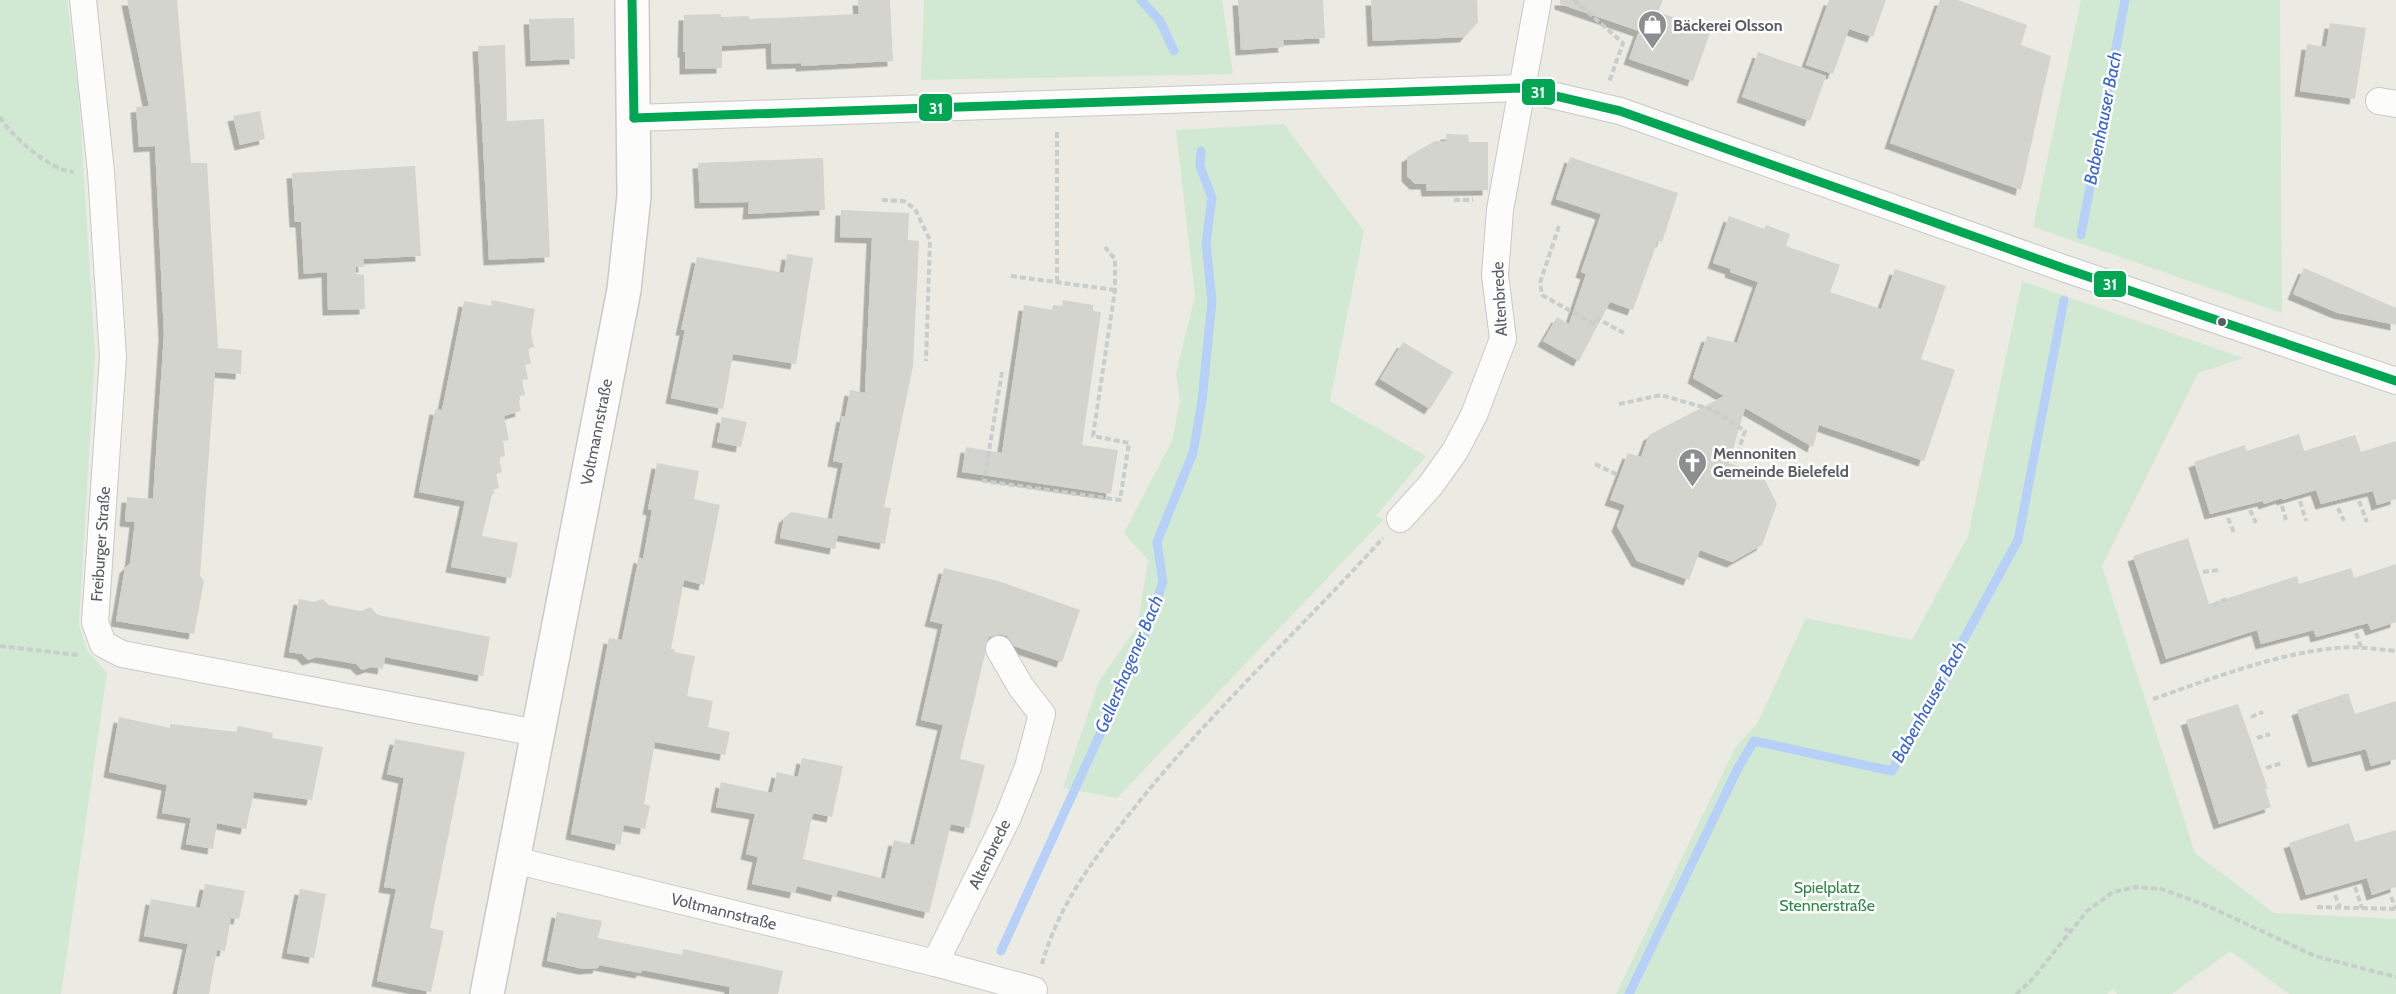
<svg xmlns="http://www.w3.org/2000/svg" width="2396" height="994" font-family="Cabin,sans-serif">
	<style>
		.green { fill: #d1e9d2 }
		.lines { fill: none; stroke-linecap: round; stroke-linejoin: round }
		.stream { stroke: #b6d0f7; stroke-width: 9 }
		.building { fill: #d4d4cf; filter: url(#shadow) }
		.street-casing { stroke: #c8c9c8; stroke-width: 28 }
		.secondary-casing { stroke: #c9c9c9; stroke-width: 36 }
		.path { stroke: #c8cecc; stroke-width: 4; stroke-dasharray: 6 3; stroke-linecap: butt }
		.street { stroke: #fcfcfb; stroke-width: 26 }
		.secondary { stroke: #fcfcfb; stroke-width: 33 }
		.bus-1-casing { stroke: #fff; stroke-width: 14 }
		.bus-1 { stroke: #00a651; stroke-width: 9 }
		.bus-dot { fill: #595c63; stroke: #fff; stroke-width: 2 }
		.labels { text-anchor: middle; stroke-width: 5; stroke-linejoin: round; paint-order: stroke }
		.poi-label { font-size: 16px; font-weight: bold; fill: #595c63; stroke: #fff; text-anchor: start }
		.street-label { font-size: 16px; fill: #595c63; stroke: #fff }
		.park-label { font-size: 16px; fill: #2e8742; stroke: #fff }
		.water-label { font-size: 18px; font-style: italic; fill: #3865cd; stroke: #fff }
		.line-badge { stroke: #fff; stroke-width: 2 }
		.badge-label { font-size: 16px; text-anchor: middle; font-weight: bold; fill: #fff }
	</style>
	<defs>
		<filter id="shadow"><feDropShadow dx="-5.5" dy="5.5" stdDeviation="0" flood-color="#0004"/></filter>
	</defs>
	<rect width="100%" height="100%" fill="#ebebe4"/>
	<g class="green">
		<path d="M0,0H67L79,97L95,354L79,624L87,651L107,673L61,994H0Z"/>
		<path d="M924,0H1222L1233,74L921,80Z"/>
		<path d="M2081,0H2280L2282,313L2033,227Z"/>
		<path d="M1284,124L1364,231L1330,401L1426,456L1376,516L1383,520L1117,798L1063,788L1099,681L1137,627L1148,560L1124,533L1172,441L1180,401L1176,374L1195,296L1176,130Z"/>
		<path d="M2022,281L2244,358L2198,373L2102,566L2195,853L2274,913L2396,919V994H2289L2230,951L2172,994H2117L2113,989L2107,994H1616L1736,746L1757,724L1806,618L1912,640L1968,536Z"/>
	</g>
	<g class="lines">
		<g class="stream">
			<path d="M1141,0L1160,21L1174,51"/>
			<path d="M2081,235L2125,0"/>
			<path d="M1001,951L1144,638L1163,582L1157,542L1193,453L1202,401L1212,301L1206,243L1212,198L1200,166L1201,151"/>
			<path d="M1629,994L1738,768L1754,741L1892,771L2018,540L2064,300"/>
		</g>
	</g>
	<g class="building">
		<path d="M127,0H177L191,163H207L218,348L242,350L241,374L215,372L200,576L204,581L194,634L116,621L125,568L130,563L135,522L125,521L127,497L153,499L164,334L155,146L139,147L136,107L149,106Z"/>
		<path d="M858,0H890L893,61L801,66V63L772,64L771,43L722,46V68L685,69V52H683L684,15L721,14V17L749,16V19L859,14Z"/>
		<path d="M1238,0H1323L1325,38L1283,40L1284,47L1241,50Z"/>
		<path d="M1371,0H1477L1478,22L1465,37L1373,41Z"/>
		<path d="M1560,0H1663L1658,12L1711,30L1693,81L1629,59L1639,31L1560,4Z"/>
		<path d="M1829,0H1886L1873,37L1849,29L1833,74L1806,65Z"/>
		<path d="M1940,0H1958L2027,25L2021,45L2051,56L2021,190L1890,143Z"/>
		<path d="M574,18L575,59L531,61L529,19Z"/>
		<path d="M2330,23L2366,28L2355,99L2300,91L2307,44L2326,47Z"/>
		<path d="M505,45L507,121L544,119L550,257L489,260L478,46Z"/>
		<path d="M1758,52L1826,76L1810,121L1742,97Z"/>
		<path d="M260,111L265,139L240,145L233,116Z"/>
		<path d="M1446,134L1468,135L1469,142H1488V190L1427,191L1426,184H1415L1407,176V157L1435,141H1446Z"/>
		<path d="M1570,157L1678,193L1662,242L1658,240L1633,310L1610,302L1579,361L1543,341L1557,317L1569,324L1586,274L1581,272L1601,214L1556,199Z"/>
		<path d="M823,158L825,210L748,214L749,202L700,203L698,163Z"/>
		<path d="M415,166L421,256L363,259L364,267H356V274L364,275L365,309L328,310L327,272L304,274L301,222H295L292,173Z"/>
		<path d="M841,210L909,213L908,240L919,241L913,366L884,507L891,508L885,544L838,535L835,549L780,538L784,518L791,512L832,519L843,463L833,461L842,416L845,417L850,390L865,393L872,238L840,237Z"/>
		<path d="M1729,216L1764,229L1766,225L1790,234L1786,246L1840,265L1830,292L1881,309L1895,269L1946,286L1921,359L1955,370L1924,461L1819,425L1813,447L1745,408L1729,463L1762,474L1777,504L1762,545L1732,562L1700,550L1689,580L1637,561L1617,526L1625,505L1610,500L1628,453L1641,457L1649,435L1724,396L1693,378L1707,336L1737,343L1758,282L1730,272L1731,269L1713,263Z"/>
		<path d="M787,254L813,258L796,364L733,354L723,409L671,398L685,330H681L697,257L784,273Z"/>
		<path d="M2304,268L2396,308V325L2338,313L2293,294Z"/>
		<path d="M491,300L535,309L531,332L534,347L528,349L531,363L525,365L528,379L522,380L525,395L518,396L521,411L504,416L509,440L503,441L505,456L499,458L502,472L496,474L499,488L493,490L482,536L518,543L511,578L451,567L465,501L419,492L435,409L442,410L464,301L492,306Z"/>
		<path d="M1063,300L1093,305V311L1101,312L1082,445L1118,450L1111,494L962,472L966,447L1002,453L1024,305L1052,310L1053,305L1062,306Z"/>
		<path d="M1403,342L1453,372L1430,409L1380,379Z"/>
		<path d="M722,417L747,422L741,447L717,442Z"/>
		<path d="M2299,434L2304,451L2355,435L2361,452L2396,441V499L2377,505L2373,491L2321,504L2316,490L2282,500V498L2264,504L2263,501L2210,514L2194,462L2245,445L2247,451Z"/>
		<path d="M657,463L699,471L694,499L720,505L704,585L684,580L671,649H675L674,652L695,656L687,696L713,701L708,727L730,732L725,755L655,742L644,804L650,806L645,829L624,825L620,845L571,834L609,638L622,640L639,557L643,559L652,510L648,509Z"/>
		<path d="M2188,538L2209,604L2297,576L2299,584L2351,568L2354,578L2396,564V622L2371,630L2368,623L2316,637L2314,630L2261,644L2257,630L2166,659L2133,556Z"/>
		<path d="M944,568L998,581L1080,610L1062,662L1014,646L1007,636L1000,634L989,637L986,642L985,654L960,759L985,765L969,828L951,824L929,913L838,890L836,896L797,886L795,893L752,884L758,857L746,854L755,814L716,807L721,782L772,793L777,772L798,777L802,758L843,766L832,817L813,813L803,859L885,879L894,840L914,845L943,725L921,720L943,624L930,621Z"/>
		<path d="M299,599L314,602L322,599L329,605L361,611L370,607L378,615L490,637L483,676L385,657L383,669L371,667L362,670L356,664L317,657L308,660L302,654L289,652Z"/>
		<path d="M2348,693L2355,714L2396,701V759L2371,766L2366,749L2313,762L2297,710Z"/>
		<path d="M2238,704L2268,789H2265L2271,807L2219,824L2186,720Z"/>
		<path d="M119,717L170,728V724L236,732L238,726L273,733L272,738L323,747L312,800L254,792L246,829L217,823L213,849L186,844L191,818L162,813L167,785L109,772Z"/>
		<path d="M395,739L465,752L430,928L444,931L431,992L377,981L396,889L384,887L404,778L387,774Z"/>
		<path d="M2349,823L2355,842L2396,830V887L2372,895L2367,878L2306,895L2289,843Z"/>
		<path d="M205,884L245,891L239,919L231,918L225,951L217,950L209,994H177L188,944L144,936L151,899L200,908Z"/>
		<path d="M300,889L326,894L314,958L287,953Z"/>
		<path d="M557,912L602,921L598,938L682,955L683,949L783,971L778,994H729L730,987L642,970L641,973L599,965L598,968L584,969L547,961Z"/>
	</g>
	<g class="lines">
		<defs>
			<g id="street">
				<path d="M83,0L101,172L113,357L95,622L103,644L122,654L537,733"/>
				<path d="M2379,101L2396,104"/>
				<path d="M634,118L1521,88L1620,111L2063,268L2396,381"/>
				<path d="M1400,519L1430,486L1455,451L1474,415L1503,339L1495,275L1500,210L1538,0"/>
				<path d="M514,860L935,963L1034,990L1033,994"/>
				<path d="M935,963L1008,817L1028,767L1042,714L1021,687L999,649"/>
			</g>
			<path id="secondary" d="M487,994L624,290L634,196L632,0"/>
		</defs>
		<use href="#street" class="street-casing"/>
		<use href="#secondary" class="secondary-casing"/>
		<g class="path">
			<path d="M1574,0L1623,43L1609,82"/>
			<path d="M0,117C10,135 52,172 74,172"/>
			<path d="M882,200L904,201L915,209L930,240L926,361"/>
			<path d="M1454,200H1473"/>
			<path d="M1559,226L1540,283L1542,295L1594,324L1598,319L1624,333"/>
			<path d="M1011,276L1115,290"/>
			<path d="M1057,282V130"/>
			<path d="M1002,372L984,481L1120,500L1129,443L1093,436L1115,290V259L1105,247"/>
			<path d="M1619,404L1661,395L1713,410L1745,431L1734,465"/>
			<path d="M1595,464L1620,476"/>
			<path d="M2300,501L2306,521"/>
			<path d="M2359,501L2367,522"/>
			<path d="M2282,506L2286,520"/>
			<path d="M2338,508L2344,521"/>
			<path d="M2250,510L2256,523"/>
			<path d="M2228,518L2234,533"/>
			<path d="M2203,572L2219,570"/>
			<path d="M2213,605L2226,599"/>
			<path d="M2356,633L2361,647"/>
			<path d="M0,646L78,655"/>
			<path d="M2153,699C2212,679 2273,654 2336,648C2356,646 2376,649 2396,651"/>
			<path d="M2251,717L2263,712"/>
			<path d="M2257,738L2270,734"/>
			<path d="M2266,768L2282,763"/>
			<path d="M2355,887L2362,908"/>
			<path d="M2335,895L2340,907"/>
			<path d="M2391,897L2396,909"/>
			<path d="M2317,907L2396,909"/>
			<path d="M2065,928L2070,932"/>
			<path d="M1042,964C1059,904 1093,860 1131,812C1208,714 1300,630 1383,538"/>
			<path d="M2016,994L2030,982L2087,911L2113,892L2136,887L2162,889L2210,907L2315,956L2396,977"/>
		</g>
		<use href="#street" class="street"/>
		<use href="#secondary" class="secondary"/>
		<defs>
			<g id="bus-1">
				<path d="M632,0L634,118"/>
				<path d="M634,118L1521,88L1620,111L2063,268L2396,381"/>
			</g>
		</defs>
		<use href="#bus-1" class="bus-1-casing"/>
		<use href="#bus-1" class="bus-1"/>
	</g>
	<defs>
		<symbol id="shop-pin" viewBox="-11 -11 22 30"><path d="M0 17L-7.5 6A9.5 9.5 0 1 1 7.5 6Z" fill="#8c8e90" stroke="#fff"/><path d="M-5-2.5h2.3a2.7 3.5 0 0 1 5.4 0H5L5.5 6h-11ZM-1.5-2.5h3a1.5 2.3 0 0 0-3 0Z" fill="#fff"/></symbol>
		<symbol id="church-pin" viewBox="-11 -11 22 30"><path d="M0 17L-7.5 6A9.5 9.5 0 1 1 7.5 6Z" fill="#8c8e90" stroke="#fff"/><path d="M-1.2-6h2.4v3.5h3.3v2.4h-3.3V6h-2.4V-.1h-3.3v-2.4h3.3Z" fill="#fff"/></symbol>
	</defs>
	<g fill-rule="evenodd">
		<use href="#shop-pin" x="1636" y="8" width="33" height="45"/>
		<use href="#church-pin" x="1676" y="446" width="33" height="45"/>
	</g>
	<circle class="bus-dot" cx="2222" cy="322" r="5"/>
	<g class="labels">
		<g class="poi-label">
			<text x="1673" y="31">Bäckerei Olsson</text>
			<text x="1713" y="459">Mennoniten<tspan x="1713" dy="18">Gemeinde Bielefeld</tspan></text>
		</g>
		<g class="street-label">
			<text transform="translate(1499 299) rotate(-93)" y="6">Altenbrede</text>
			<text transform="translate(596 432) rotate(-79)" y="6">Voltmannstraße</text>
			<text transform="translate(100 544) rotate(-86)" y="6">Freiburger Straße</text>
			<text transform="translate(989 854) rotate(-64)" y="6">Altenbrede</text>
			<text transform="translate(724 911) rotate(14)" y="6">Voltmannstraße</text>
		</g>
		<g class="park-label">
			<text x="1827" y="893">Spielplatz<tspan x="1827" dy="18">Stennerstraße</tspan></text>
		</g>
		<g class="water-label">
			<text transform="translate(2103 118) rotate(-79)" y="6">Babenhauser Bach</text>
			<text transform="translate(1129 664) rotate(-67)" y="6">Gellershagener Bach</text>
			<text transform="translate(1929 702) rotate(-61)" y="6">Babenhauser Bach</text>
		</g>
	</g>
	<g class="line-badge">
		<rect x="1521" y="78" width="35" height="28" rx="6" fill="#00a651"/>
		<rect x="918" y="93" width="35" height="29" rx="6" fill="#00a651"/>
		<rect x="2093" y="270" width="34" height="28" rx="6" fill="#00a651"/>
	</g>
	<g class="badge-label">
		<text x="1538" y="98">31</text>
		<text x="936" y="114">31</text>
		<text x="2110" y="290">31</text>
	</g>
</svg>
